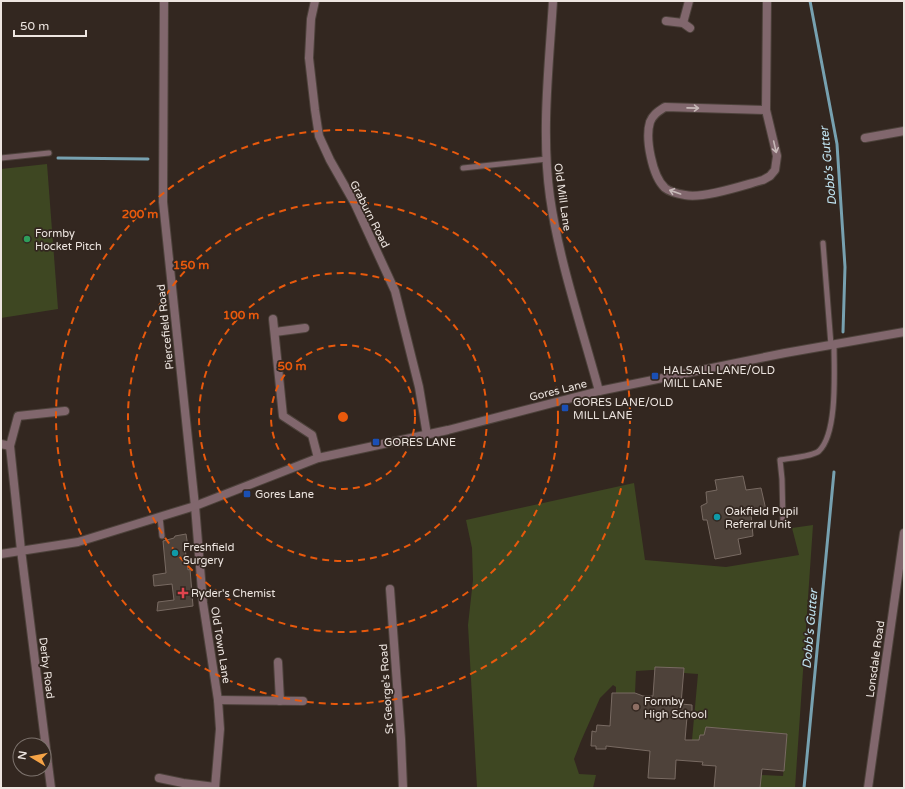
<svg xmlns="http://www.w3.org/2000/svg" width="905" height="789" font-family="'Varela Round',sans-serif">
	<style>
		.green { fill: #3e4722 }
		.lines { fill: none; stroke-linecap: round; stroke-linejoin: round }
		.stream { stroke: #77a1b0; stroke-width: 3 }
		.building { fill: #4e423a; stroke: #786a62 }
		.service-casing { stroke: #4d423b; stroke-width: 7 }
		.minor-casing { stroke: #4d423b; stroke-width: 10 }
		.tertiary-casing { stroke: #4d423b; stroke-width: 10 }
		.service { stroke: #81676d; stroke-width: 5 }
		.minor { stroke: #81676d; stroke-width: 8 }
		.tertiary { stroke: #81676d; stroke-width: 8 }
		.oneway { stroke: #c7b9b8 }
		.ring { fill: none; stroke: #e8590c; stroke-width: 2; stroke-dasharray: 7 5 }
		.leisure-dot { fill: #2e9e5b; stroke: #332720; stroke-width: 1.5 }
		.transit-dot { fill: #1a4fb4; stroke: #332720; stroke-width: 1.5 }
		.culture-dot { fill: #0f9aa8; stroke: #332720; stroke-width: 1.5 }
		.health-dot { fill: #e0444e; stroke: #332720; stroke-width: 1.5 }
		.education-dot { fill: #8d6e63; stroke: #332720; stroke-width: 1.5 }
		.labels { text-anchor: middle; stroke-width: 3.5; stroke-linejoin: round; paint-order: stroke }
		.street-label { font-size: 11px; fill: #ede5e0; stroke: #332720 }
		.poi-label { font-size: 11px; fill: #ede5e0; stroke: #332720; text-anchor: start }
		.water-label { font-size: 12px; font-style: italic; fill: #c3e7f5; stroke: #332720 }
		.centre { fill: #e8590c; stroke: #332720; stroke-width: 2 }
		.ring-label { font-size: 12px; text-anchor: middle; font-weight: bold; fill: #e8590c; stroke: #332720; stroke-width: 3.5; stroke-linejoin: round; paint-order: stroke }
	</style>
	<rect width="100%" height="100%" fill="#332720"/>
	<g class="green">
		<path d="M47,164L58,309L1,318V169Z"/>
		<path d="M634,483L645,560L726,567L799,555L792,528L813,525L795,788H760L761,775L783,776L787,734L706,727L704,735H700L699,740H692L698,674L684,673V668L636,671L635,693H616V687L613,685L600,698L581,741L574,759L579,774L596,775L593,788H477L468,625L473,580L472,548L466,520Z"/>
	</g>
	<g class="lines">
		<g class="stream">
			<path d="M810,1L837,144L845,267L843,332"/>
			<path d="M58,158L148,159"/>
			<path d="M804,788L834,472"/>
		</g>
	</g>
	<g class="building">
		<path d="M743,476L746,490L761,488L766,510L751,514L753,536L738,539L741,554L715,559L707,520H703L701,506L707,503L706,492L717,490L715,480Z"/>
		<path d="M186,534L188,547L185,548L188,570L190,569L193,606L157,611L158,602L174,600L172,584L154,586L153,575L166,573L163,541L174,538L175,536Z"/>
		<path d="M655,667L684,668L681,704L692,705V717H687L685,740H699L700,735H704L706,727L787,734L784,771L762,769L760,788H714L716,766L702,765L703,762L676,760L675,779L648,778L650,751L606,746V749H596V746H591L592,731L596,732L597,725L610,726L612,693H635L643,696H653Z"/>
	</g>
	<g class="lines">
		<defs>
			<g id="service">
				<path d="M1,158L49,153"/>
				<path d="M463,168L547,159"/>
				<path d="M823,243L831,345"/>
				<path d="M160,517L162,536"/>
				<path d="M783,521L782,479L780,460C789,458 812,457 819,451C838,433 834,370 834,345"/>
			</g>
			<g id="minor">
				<path d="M315,1L311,19L309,58L315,110L319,136L330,160L355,204L395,291L419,387L427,435"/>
				<path d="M553,1C549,66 541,133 550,197C559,261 582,328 599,391"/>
				<path d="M666,21L683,23L690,28"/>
				<path d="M683,23L689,1"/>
				<path d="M766,110L665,107C659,111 653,114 650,122C645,138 652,176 665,188C670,192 679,194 685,195C703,199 744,185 763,180L770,176L775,170L777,156L766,110L767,1"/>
				<path d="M865,138L904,131"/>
				<path d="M273,319L283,416L312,435L318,458"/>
				<path d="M275,332L305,328"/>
				<path d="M1,444L10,446"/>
				<path d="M390,589L401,739L403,788"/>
				<path d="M278,662L280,701"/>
				<path d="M218,700L303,701"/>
				<path d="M159,778L183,783L215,787"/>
				<path d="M51,788L21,550L10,446L18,416L65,411"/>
				<path d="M868,788L904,533"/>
			</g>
			<g id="tertiary">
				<path d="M164,1L163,202L195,506L203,603L218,700L220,729L215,788"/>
				<path d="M1,554L78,542L195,506L318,458L448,430L599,391L785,353L904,332"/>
			</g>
		</defs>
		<use href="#service" class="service-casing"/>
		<use href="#minor" class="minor-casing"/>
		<use href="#tertiary" class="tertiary-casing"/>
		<use href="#service" class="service"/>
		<use href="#minor" class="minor"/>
		<use href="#tertiary" class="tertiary"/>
	</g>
	<defs><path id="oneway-shaft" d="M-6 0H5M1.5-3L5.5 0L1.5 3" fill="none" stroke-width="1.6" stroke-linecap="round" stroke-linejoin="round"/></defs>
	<g class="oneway">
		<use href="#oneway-shaft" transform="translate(693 108) rotate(1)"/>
		<use href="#oneway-shaft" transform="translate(775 147) rotate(77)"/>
		<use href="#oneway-shaft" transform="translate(675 192) rotate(-161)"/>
	</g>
	<g class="ring">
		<circle cx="343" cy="417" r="72"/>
		<circle cx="343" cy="417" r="144"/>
		<circle cx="343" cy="417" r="215"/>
		<circle cx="343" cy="417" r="287"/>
	</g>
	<circle class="leisure-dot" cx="27" cy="239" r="4"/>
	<g class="transit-dot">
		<rect x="651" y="372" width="8" height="8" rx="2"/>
		<rect x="561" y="404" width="8" height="8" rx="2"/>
		<rect x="372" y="438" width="8" height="8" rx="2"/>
		<rect x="243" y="490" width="8" height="8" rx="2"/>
	</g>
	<g class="culture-dot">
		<circle cx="717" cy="517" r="4"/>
		<circle cx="175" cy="553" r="4"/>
	</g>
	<path class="health-dot" d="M181 587h4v4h4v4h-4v4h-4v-4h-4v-4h4z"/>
	<circle class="education-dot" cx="636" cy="707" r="4"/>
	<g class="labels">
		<g class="street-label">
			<text transform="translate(563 197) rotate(82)" y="4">Old Mill Lane</text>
			<text transform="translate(370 214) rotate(63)" y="4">Graburn Road</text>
			<text transform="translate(165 327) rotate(-96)" y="4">Piercefield Road</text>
			<text transform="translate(558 390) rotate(-14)" y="4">Gores Lane</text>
			<text transform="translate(221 645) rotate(81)" y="4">Old Town Lane</text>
			<text transform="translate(875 659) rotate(-82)" y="4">Lonsdale Road</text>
			<text transform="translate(47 668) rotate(83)" y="4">Derby Road</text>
			<text transform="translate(386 689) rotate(-94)" y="4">St George's Road</text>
		</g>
		<g class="poi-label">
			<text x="35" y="237">Formby<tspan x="35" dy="13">Hocket Pitch</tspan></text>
			<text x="663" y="374">HALSALL LANE/OLD<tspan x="663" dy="13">MILL LANE</tspan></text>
			<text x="573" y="406">GORES LANE/OLD<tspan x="573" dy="13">MILL LANE</tspan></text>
			<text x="384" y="446">GORES LANE</text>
			<text x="255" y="498">Gores Lane</text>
			<text x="725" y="515">Oakfield Pupil<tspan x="725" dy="13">Referral Unit</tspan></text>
			<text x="183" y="551">Freshfield<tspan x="183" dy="13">Surgery</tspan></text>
			<text x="191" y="597">Ryder's Chemist</text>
			<text x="644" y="705">Formby<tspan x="644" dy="13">High School</tspan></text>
		</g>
		<g class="water-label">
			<text transform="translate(828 166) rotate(-96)" y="4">Dobb's Gutter</text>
			<text transform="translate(810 629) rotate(-85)" y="4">Dobb's Gutter</text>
		</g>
	</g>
	<circle cx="343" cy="417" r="6" class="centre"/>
	<g class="ring-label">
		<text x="140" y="218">200 m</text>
		<text x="191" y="269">150 m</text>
		<text x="241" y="319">100 m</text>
		<text x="292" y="370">50 m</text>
	</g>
	<rect width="905" height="789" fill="none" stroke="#ede5e0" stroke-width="4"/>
	<g transform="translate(32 757) rotate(280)"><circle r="19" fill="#332720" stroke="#7d736d"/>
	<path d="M0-3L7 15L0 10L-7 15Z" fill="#f5a346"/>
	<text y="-6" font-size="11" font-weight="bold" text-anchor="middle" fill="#ede5e0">N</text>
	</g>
	<path d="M14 30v6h72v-6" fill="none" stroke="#ede5e0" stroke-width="2"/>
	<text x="20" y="30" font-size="12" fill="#ede5e0" stroke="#332720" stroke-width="3" paint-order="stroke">50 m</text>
</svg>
